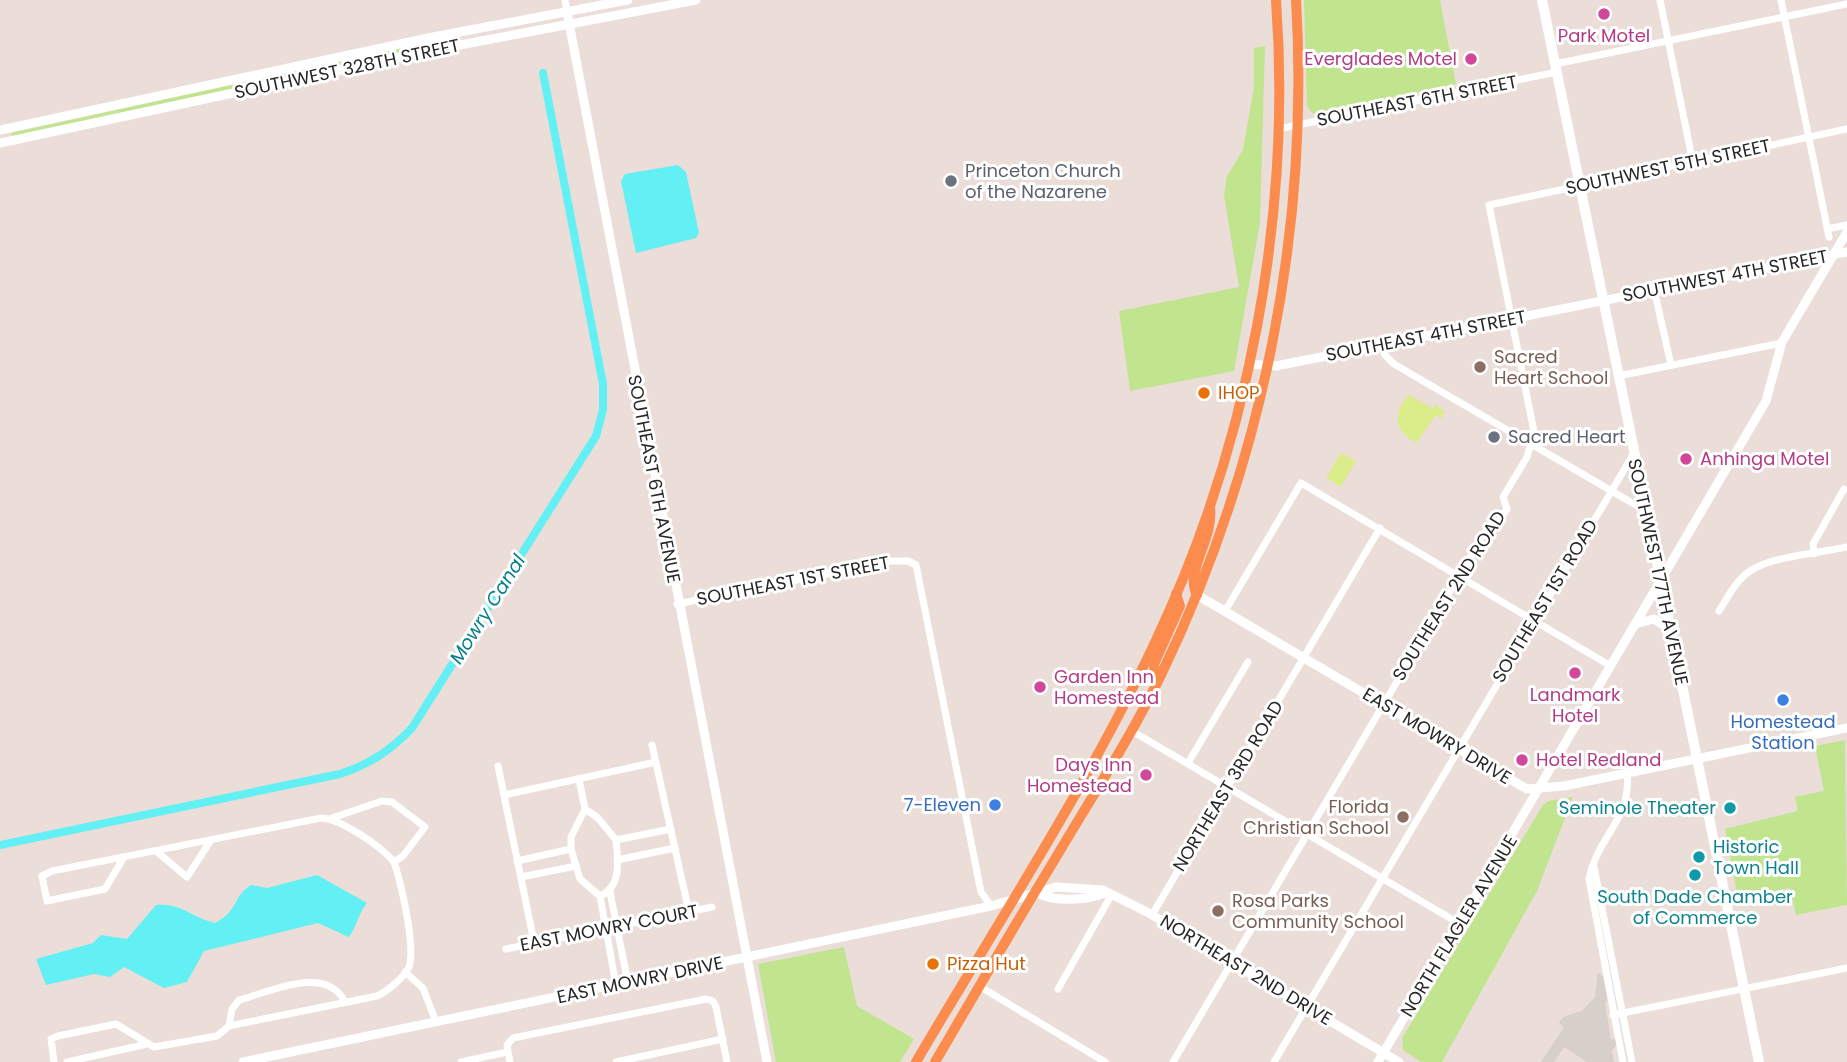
<svg xmlns="http://www.w3.org/2000/svg" width="1847" height="1062" font-family="Poppins,sans-serif">
	<style>
		.green { fill: #c1e58f }
		.pitch { fill: #dbed8a }
		.plaza { fill: #d6cfca }
		.water { fill: #62f0f4 }
		.lines { fill: none; stroke-linecap: round; stroke-linejoin: round }
		.canal { stroke: #62f0f4; stroke-width: 8 }
		.minor { stroke: #fff; stroke-width: 7 }
		.tertiary { stroke: #fff; stroke-width: 9 }
		.secondary { stroke: #fff; stroke-width: 10 }
		.trunk { stroke: #fb8c4e; stroke-width: 10 }
		.hotel-dot { fill: #d1479c; stroke: #fff; stroke-width: 2.5 }
		.worship-dot { fill: #6b7280; stroke: #fff; stroke-width: 2.5 }
		.education-dot { fill: #8d6e63; stroke: #fff; stroke-width: 2.5 }
		.food-dot { fill: #e8710a; stroke: #fff; stroke-width: 2.5 }
		.shop-dot { fill: #3f7fe0; stroke: #fff; stroke-width: 2.5 }
		.culture-dot { fill: #0f9aa8; stroke: #fff; stroke-width: 2.5 }
		.labels { text-anchor: middle; stroke-width: 6; stroke-linejoin: round; paint-order: stroke }
		.hotel-label { font-size: 18px; fill: #b23c85; stroke: #fff; text-anchor: start }
		.street-label { font-size: 18px; fill: #272727; stroke: #fff }
		.worship-label { font-size: 18px; fill: #5b616d; stroke: #fff; text-anchor: start }
		.education-label { font-size: 18px; fill: #785e54; stroke: #fff; text-anchor: start }
		.food-label { font-size: 18px; fill: #c56008; stroke: #fff; text-anchor: start }
		.shop-label { font-size: 18px; fill: #366cbe; stroke: #fff }
		.culture-label { font-size: 18px; fill: #0d838f; stroke: #fff; text-anchor: end }
		.water-label { font-size: 19px; font-style: italic; fill: #077f8d; stroke: #fff }
	</style>
	<rect width="100%" height="100%" fill="#ebddd7"/>
	<g class="green">
		<path d="M1304,0H1440L1456,84L1313,114L1307,106Z"/>
		<path d="M419,44L412,50L12,136L11,133Z"/>
		<path d="M1265,46L1260,222L1234,371L1130,391L1119,311L1239,287L1224,195L1227,176L1243,150L1254,87V48Z"/>
		<path d="M1845,740L1847,905L1796,915L1790,888L1738,898L1725,829L1798,811L1795,797L1824,791L1815,746Z"/>
		<path d="M1573,797L1537,891L1442,1062H1421L1403,1050L1402,1038L1543,805L1548,801Z"/>
		<path d="M844,947L857,1006L914,1039L900,1062H776L758,964Z"/>
	</g>
	<g class="pitch">
		<path d="M1409,395L1434,409L1435,404L1445,412L1441,419L1436,415L1416,443C1395,431 1391,413 1409,395Z"/>
		<path d="M1341,453L1356,461L1341,487L1326,478Z"/>
	</g>
	<path class="plaza" d="M1598,972L1603,977L1607,999L1605,1004L1611,1039L1616,1040L1617,1044L1612,1051L1614,1062H1587L1564,1047L1554,1062H1541L1564,1027L1559,1023L1563,1017L1582,1011L1595,997Z"/>
	<g class="water">
		<path d="M678,165L686,172L699,233L696,238L636,253L621,181L625,174Z"/>
		<path d="M317,875L367,903C358,914 357,926 349,937L318,923L204,951L187,982L164,988L124,967L110,977L94,974L46,985L36,959L93,943L101,935L127,939L156,905C182,903 190,917 215,923C240,910 231,898 251,885L267,888Z"/>
	</g>
	<g class="lines">
		<path class="canal" d="M0,845L340,774C370,764 390,751 412,728L596,436L603,410V384L543,73"/>
		<g class="minor">
			<path d="M565,0L567,12"/>
			<path d="M1660,0L1693,163"/>
			<path d="M1781,0L1829,237"/>
			<path d="M1555,64L1847,4"/>
			<path d="M1278,129L1557,72"/>
			<path d="M1827,229L1847,225"/>
			<path d="M1654,289L1671,365"/>
			<path d="M1381,344L1385,355L1394,364L1646,511"/>
			<path d="M1618,376L1782,343"/>
			<path d="M1814,554L1813,544L1844,489"/>
			<path d="M677,604L892,561H908L916,565L981,892L991,906"/>
			<path d="M1225,611L1301,483L1609,665"/>
			<path d="M1719,611C1728,597 1736,580 1750,571C1772,556 1820,553 1847,547"/>
			<path d="M1132,731L1460,924"/>
			<path d="M652,745L689,912"/>
			<path d="M1188,763L1248,662"/>
			<path d="M498,766L534,942"/>
			<path d="M579,779L585,809L571,837V849L580,879L600,896C622,887 618,860 616,840L598,818L585,809"/>
			<path d="M504,795L656,762"/>
			<path d="M332,818L382,801L392,802L425,827L403,856L394,862"/>
			<path d="M616,840L671,829"/>
			<path d="M156,851L187,877L211,840"/>
			<path d="M617,860L675,848"/>
			<path d="M517,861L571,849"/>
			<path d="M1594,867L1632,1062"/>
			<path d="M521,877L576,866"/>
			<path d="M610,892L628,983"/>
			<path d="M600,896L616,985"/>
			<path d="M1152,915L1380,528"/>
			<path d="M506,949L712,907"/>
			<path d="M405,972L423,988L436,1022"/>
			<path d="M979,986L1105,1062"/>
			<path d="M1058,989L1112,894"/>
			<path d="M1613,1015L1847,968"/>
			<path d="M229,1026L232,1009L239,1000C270,992 326,964 345,1002"/>
			<path d="M54,1062L51,1039L58,1036L116,1024L154,1047L217,1036L229,1026L377,996C386,992 405,977 409,967C416,947 401,883 394,862C381,846 341,819 321,818L52,871L42,876L47,901L105,889L124,857"/>
			<path d="M67,1062L147,1044"/>
			<path d="M461,1062L507,1052"/>
			<path d="M510,1062L507,1045L513,1038L706,999L713,1001L716,1007L727,1062"/>
			<path d="M616,1062L723,1039"/>
			<path d="M1173,1062L1485,532L1497,524L1507,509L1503,497L1527,457L1534,432L1489,205L1847,129"/>
			<path d="M1274,1062L1634,453"/>
			<path d="M1623,1062L1589,879C1597,836 1632,820 1627,773"/>
		</g>
		<g class="tertiary">
			<path d="M567,12L767,1062"/>
			<path d="M0,130L428,38L628,0"/>
			<path d="M0,143L434,50L696,0"/>
			<path d="M1248,364L1276,366L1847,252"/>
			<path d="M1197,595L1527,789L1564,786L1847,728"/>
			<path d="M1635,624L1654,619L1671,630"/>
			<path d="M1036,892C1052,903 1087,900 1105,893"/>
			<path d="M243,1062L991,906L1056,887L1103,890L1147,912L1399,1062"/>
			<path d="M1378,1062L1766,401L1782,342L1847,232"/>
		</g>
		<path class="secondary" d="M1542,0L1759,1062"/>
		<g class="trunk">
			<path d="M1197,595C1184,572 1214,539 1210,508"/>
			<path d="M1156,683L1154,664L1180,606L1176,594"/>
			<path d="M916,1062C998,922 1089,784 1157,638C1249,442 1292,216 1276,0"/>
			<path d="M935,1062C975,994 1014,926 1055,859C1091,798 1130,739 1161,675C1262,466 1310,232 1296,0"/>
		</g>
	</g>
	<g class="hotel-dot">
		<circle cx="1604" cy="14" r="7"/>
		<circle cx="1471" cy="59" r="7"/>
		<circle cx="1686" cy="459" r="7"/>
		<circle cx="1575" cy="673" r="7"/>
		<circle cx="1040" cy="687" r="7"/>
		<circle cx="1522" cy="760" r="7"/>
		<circle cx="1146" cy="775" r="7"/>
	</g>
	<g class="worship-dot">
		<circle cx="951" cy="181" r="7"/>
		<circle cx="1494" cy="437" r="7"/>
	</g>
	<g class="education-dot">
		<circle cx="1480" cy="367" r="7"/>
		<circle cx="1403" cy="817" r="7"/>
		<circle cx="1218" cy="911" r="7"/>
	</g>
	<g class="food-dot">
		<circle cx="1204" cy="393" r="7"/>
		<circle cx="933" cy="964" r="7"/>
	</g>
	<g class="shop-dot">
		<circle cx="1783" cy="700" r="7"/>
		<circle cx="995" cy="805" r="7"/>
	</g>
	<g class="culture-dot">
		<circle cx="1730" cy="808" r="7"/>
		<circle cx="1699" cy="857" r="7"/>
		<circle cx="1695" cy="875" r="7"/>
	</g>
	<g class="labels">
		<g class="hotel-label">
			<text x="1604" y="42" text-anchor="middle">Park Motel</text>
			<text x="1457" y="65" text-anchor="end">Everglades Motel</text>
			<text x="1700" y="465">Anhinga Motel</text>
			<text x="1054" y="683">Garden Inn<tspan x="1054" dy="21">Homestead</tspan></text>
			<text x="1575" y="701" text-anchor="middle">Landmark<tspan x="1575" dy="21">Hotel</tspan></text>
			<text x="1536" y="766">Hotel Redland</text>
			<text x="1132" y="771" text-anchor="end">Days Inn<tspan x="1132" dy="21">Homestead</tspan></text>
		</g>
		<g class="street-label">
			<text transform="translate(347 69) rotate(-12)" y="6">SOUTHWEST 328TH STREET</text>
			<text transform="translate(1417 101) rotate(-11)" y="6">SOUTHEAST 6TH STREET</text>
			<text transform="translate(1668 167) rotate(-12)" y="6">SOUTHWEST 5TH STREET</text>
			<text transform="translate(1725 276) rotate(-11)" y="6">SOUTHWEST 4TH STREET</text>
			<text transform="translate(1426 336) rotate(-11)" y="6">SOUTHEAST 4TH STREET</text>
			<text transform="translate(654 479) rotate(79)" y="6">SOUTHEAST 6TH AVENUE</text>
			<text transform="translate(1658 572) rotate(78)" y="6">SOUTHWEST 177TH AVENUE</text>
			<text transform="translate(793 581) rotate(-11)" y="6">SOUTHEAST 1ST STREET</text>
			<text transform="translate(1449 596) rotate(-58)" y="6">SOUTHEAST 2ND ROAD</text>
			<text transform="translate(1545 601) rotate(-59)" y="6">SOUTHEAST 1ST ROAD</text>
			<text transform="translate(1437 736) rotate(31)" y="6">EAST MOWRY DRIVE</text>
			<text transform="translate(1228 786) rotate(-59)" y="6">NORTHEAST 3RD ROAD</text>
			<text transform="translate(1459 926) rotate(-59)" y="6">NORTH FLAGLER AVENUE</text>
			<text transform="translate(609 928) rotate(-11)" y="6">EAST MOWRY COURT</text>
			<text transform="translate(1246 970) rotate(31)" y="6">NORTHEAST 2ND DRIVE</text>
			<text transform="translate(640 980) rotate(-12)" y="6">EAST MOWRY DRIVE</text>
		</g>
		<g class="worship-label">
			<text x="965" y="177">Princeton Church<tspan x="965" dy="21">of the Nazarene</tspan></text>
			<text x="1508" y="443">Sacred Heart</text>
		</g>
		<g class="education-label">
			<text x="1494" y="363">Sacred<tspan x="1494" dy="21">Heart School</tspan></text>
			<text x="1389" y="813" text-anchor="end">Florida<tspan x="1389" dy="21">Christian School</tspan></text>
			<text x="1232" y="907">Rosa Parks<tspan x="1232" dy="21">Community School</tspan></text>
		</g>
		<g class="food-label">
			<text x="1218" y="399">IHOP</text>
			<text x="947" y="970">Pizza Hut</text>
		</g>
		<g class="shop-label">
			<text x="1783" y="728">Homestead<tspan x="1783" dy="21">Station</tspan></text>
			<text x="981" y="811" text-anchor="end">7-Eleven</text>
		</g>
		<g class="culture-label">
			<text x="1716" y="814">Seminole Theater</text>
			<text x="1713" y="853" text-anchor="start">Historic<tspan x="1713" dy="21">Town Hall</tspan></text>
			<text x="1695" y="903" text-anchor="middle">South Dade Chamber<tspan x="1695" dy="21">of Commerce</tspan></text>
		</g>
		<g class="water-label">
			<text transform="translate(487 609) rotate(-58)" y="7">Mowry Canal</text>
		</g>
	</g>
</svg>
